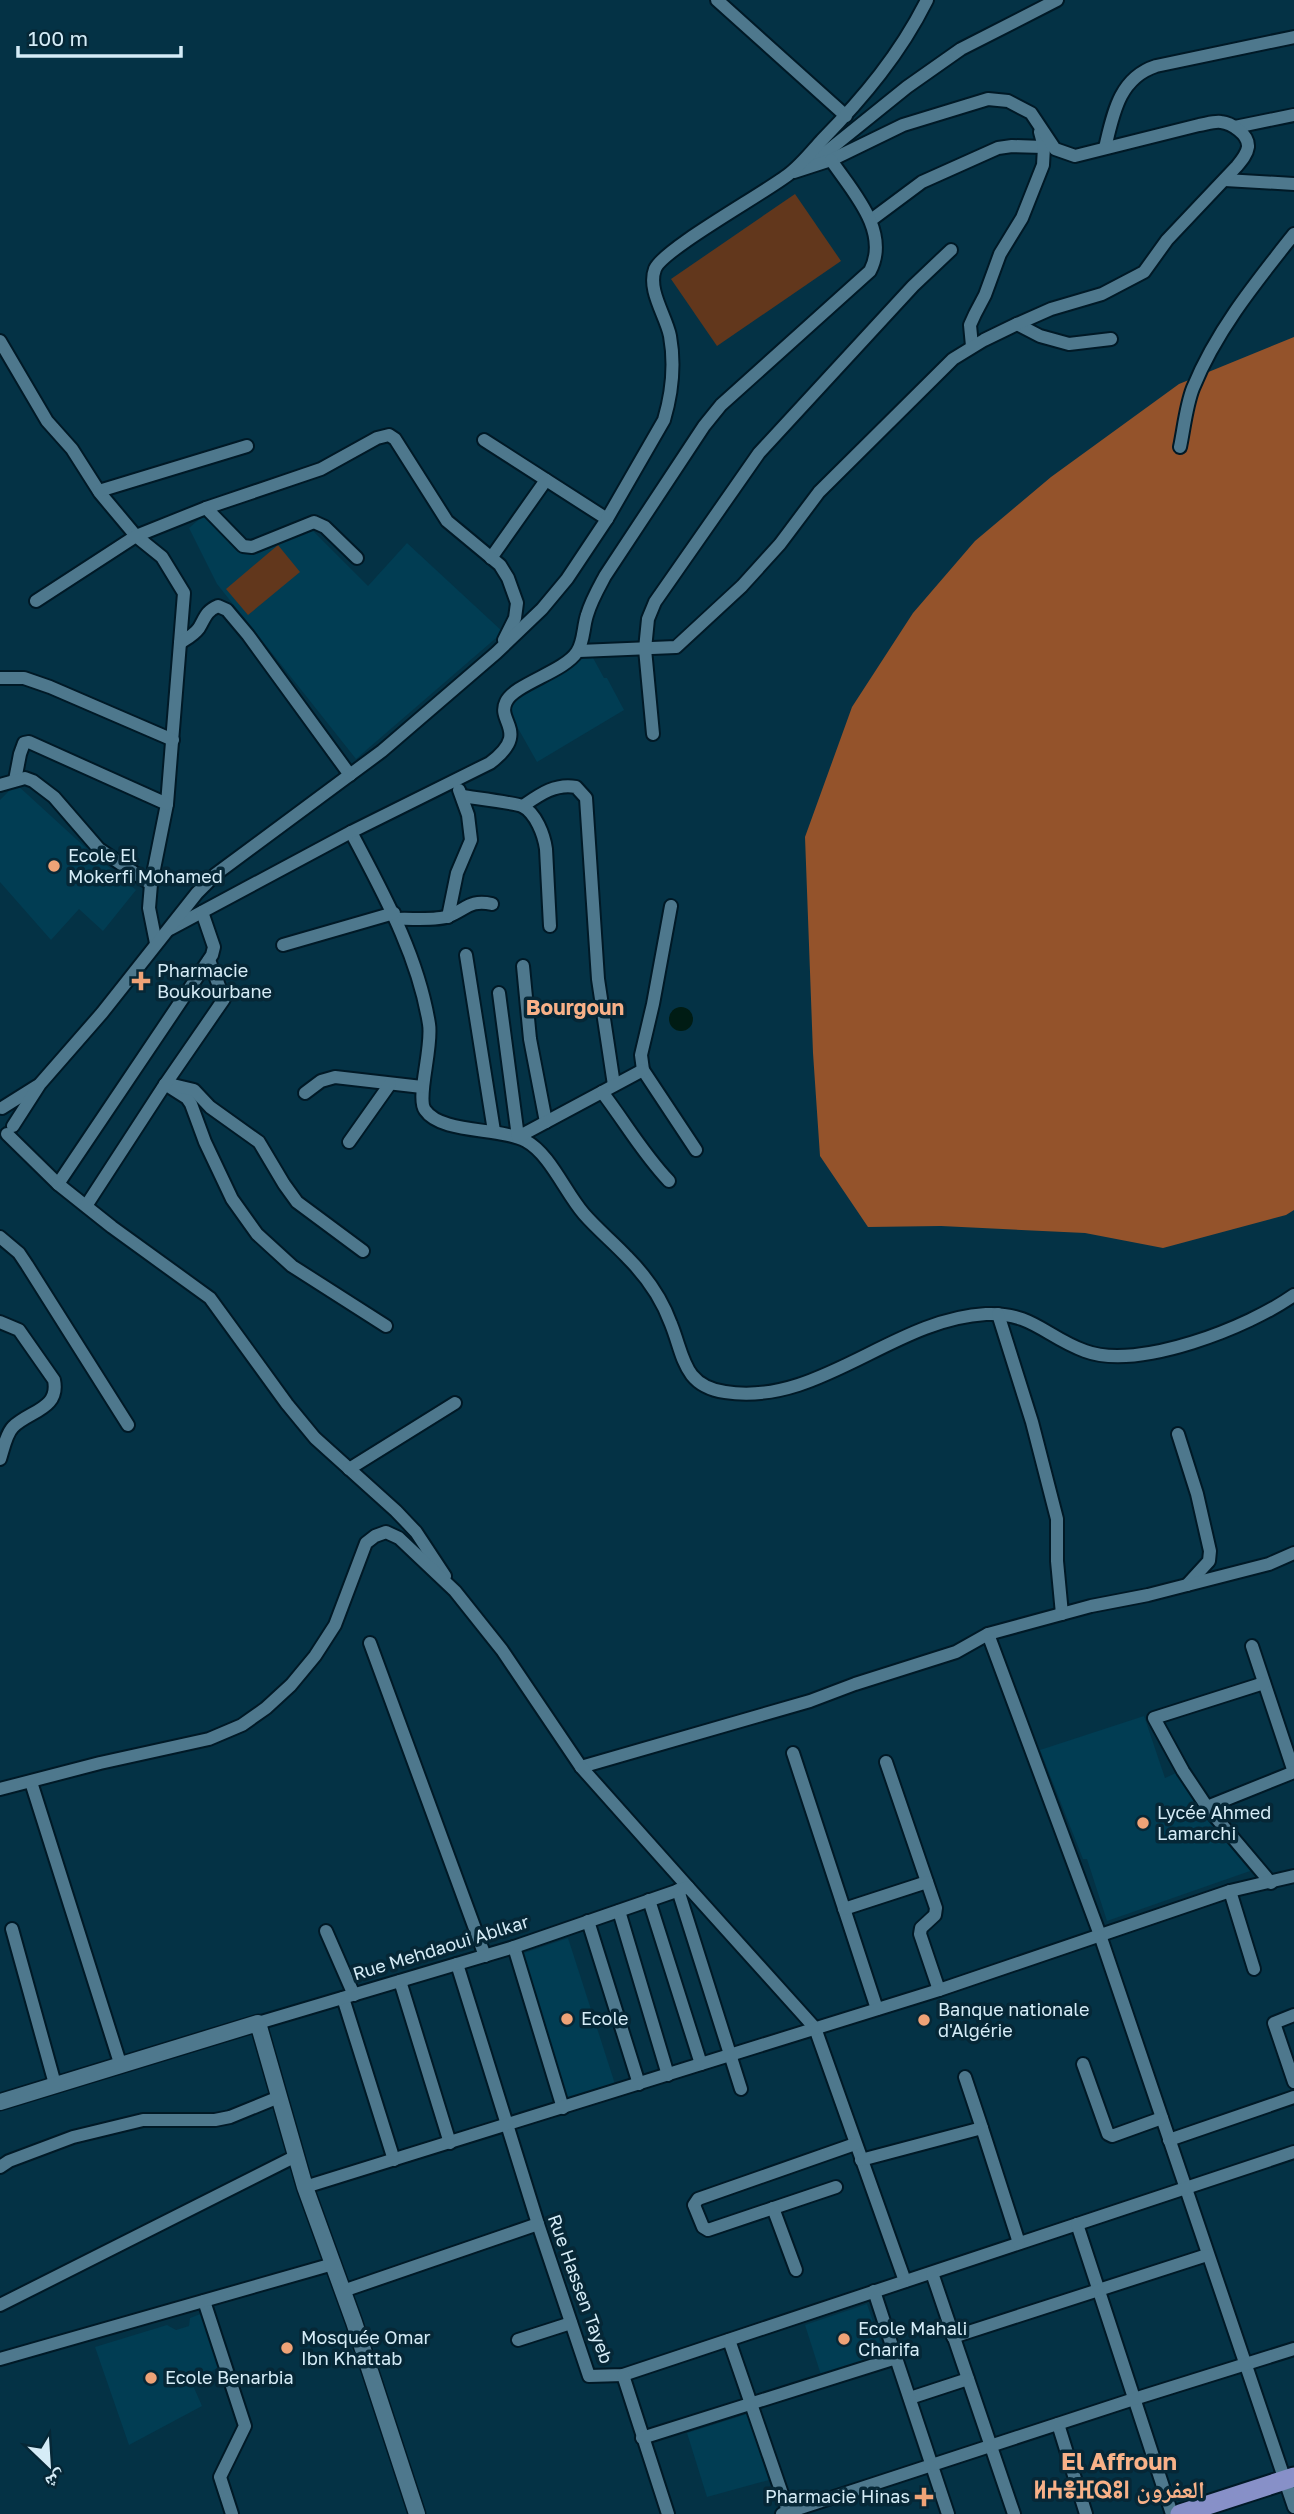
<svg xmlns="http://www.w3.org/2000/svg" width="1294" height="2514" font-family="'Golos Text','Noto Naskh Arabic','Noto Sans Tifinagh',sans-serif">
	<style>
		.built { fill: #013d53 }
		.green { fill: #62371c }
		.forest { fill: #94532b }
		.water { fill: #001c14 }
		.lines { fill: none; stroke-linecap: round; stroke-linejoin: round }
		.minor-casing { stroke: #001926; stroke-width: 16 }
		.tertiary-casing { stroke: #001926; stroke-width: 19 }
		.primary-casing { stroke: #001926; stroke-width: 23 }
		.minor { stroke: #4e788d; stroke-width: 12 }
		.tertiary { stroke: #4e788d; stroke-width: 16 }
		.primary { stroke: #8790c8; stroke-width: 19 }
		.poi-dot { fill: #efa377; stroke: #062736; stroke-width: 2.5 }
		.labels { text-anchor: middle; stroke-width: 7; stroke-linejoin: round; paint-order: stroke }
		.poi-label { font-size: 18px; fill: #d5ecf7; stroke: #062736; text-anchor: start }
		.street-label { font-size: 18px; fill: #d5ecf7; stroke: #062736 }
		.quarter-label { font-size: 21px; font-weight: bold; fill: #f8b188; stroke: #062736 }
		.district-label { font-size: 24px; font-weight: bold; fill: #f8b188; stroke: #062736 }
	</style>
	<rect width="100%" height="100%" fill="#043245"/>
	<g class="built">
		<path d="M203,516L246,554L310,528L368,586L407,543L503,632L356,759L217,584L189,528Z"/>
		<path d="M585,654L592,656L604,678H607L624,710L537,762L510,714L511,703Z"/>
		<path d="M16,784L87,849L136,890L103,931L79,909L51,940L0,882V800Z"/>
		<path d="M1144,1716L1165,1778L1176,1773L1253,1870L1107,1921L1087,1859H1083L1040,1750Z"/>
		<path d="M568,1938L615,2084L565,2100L521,1954Z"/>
		<path d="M867,2304L884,2354L821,2375L805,2325Z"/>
		<path d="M203,2313L222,2366L191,2381L202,2406L129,2445L95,2347L167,2325L176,2330L189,2326L190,2318Z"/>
		<path d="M747,2414L769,2480L707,2497L687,2433Z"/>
	</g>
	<g class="green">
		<path d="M795,194L841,261L717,346L671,279Z"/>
		<path d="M278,545L300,572L248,615L226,589Z"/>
	</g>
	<path class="forest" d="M1294,337V1210L1286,1215L1163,1248L1085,1233L941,1226L868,1227L820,1156L813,1053L805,837L852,707L913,613L975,541L1051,477L1179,384Z"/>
	<circle class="water" cx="681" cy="1019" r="12"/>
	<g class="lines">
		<defs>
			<g id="minor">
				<path d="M717,0L846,116"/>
				<path d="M1235,127L1294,115"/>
				<path d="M1105,148C1113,114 1119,78 1156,66L1294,37"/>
				<path d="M814,162L907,87L961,49L1057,0"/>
				<path d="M1225,180L1294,184"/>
				<path d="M871,220L922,182L998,148L1012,146L1044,147"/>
				<path d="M1017,324L1040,336L1069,344L1111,339"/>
				<path d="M0,341L47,421L72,449L100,493L136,536L162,557L184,593L167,804L151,884L149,908L156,943"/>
				<path d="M972,346L970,325L975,314L985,295L1000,254L1022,218L1043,165L1044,147L1040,132"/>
				<path d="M484,440L607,519"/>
				<path d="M1180,447C1184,428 1186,406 1193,388C1216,331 1256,282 1294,234"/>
				<path d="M99,491L247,446"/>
				<path d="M206,508L243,546L252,547L314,522L325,527L357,558"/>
				<path d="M491,558L546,480"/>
				<path d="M36,601L136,536L206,508L321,469L377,438L389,435L395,439L447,521L500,565L508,578L517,603L515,618L504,640"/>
				<path d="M180,643C186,639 194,635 199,628C205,618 206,611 218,606L227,610L248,635L350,775"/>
				<path d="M579,651L676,647L742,586L780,544L819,492L953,359L984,340L1017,324L1051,309L1102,294L1144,272L1167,240L1237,166C1242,160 1247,154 1248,147C1249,134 1231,123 1221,122C1214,121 1206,124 1199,125L1075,156L1055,149L1031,113L1008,101L988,99L903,125L831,160L794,172"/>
				<path d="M0,678H24L50,687L173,740"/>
				<path d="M653,734L645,649L648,619L655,602L759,453L913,286L951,250"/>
				<path d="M15,780L20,754L24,743L29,742L167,804"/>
				<path d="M0,785L25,778L33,781L54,797L99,849L151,884"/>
				<path d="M462,796C474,798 515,803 522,806C536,813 544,835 546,849L550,926"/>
				<path d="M523,806C539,795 555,783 576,787L586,798L598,979L614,1085"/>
				<path d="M351,832C383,893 418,955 429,1024C433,1047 416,1098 425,1110C441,1134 500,1127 526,1141C550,1154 565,1192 584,1214C597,1229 613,1242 627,1257C646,1276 662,1299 671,1324C684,1356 683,1386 725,1392C818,1407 893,1319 986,1314C1032,1312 1046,1337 1085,1351C1138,1371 1249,1327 1294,1295"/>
				<path d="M671,906L653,1004L641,1055L643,1070L696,1150"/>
				<path d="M448,917L457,873L471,840L468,815L459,790"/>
				<path d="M396,919C410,918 437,921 449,916C466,909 471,899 492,904"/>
				<path d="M170,929L351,832L490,763C531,732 496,722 506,702C514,684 564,672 577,652C584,642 583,627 587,615C591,601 598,589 605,576L704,426L721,405L870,271C891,231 851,190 831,160"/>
				<path d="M283,945L394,913"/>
				<path d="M466,955L494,1131"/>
				<path d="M523,966L530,1039L546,1122"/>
				<path d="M499,993L518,1137L643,1070"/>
				<path d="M165,1084L187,1098L191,1104L205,1142L232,1199L257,1234L292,1266L386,1326"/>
				<path d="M173,1085L194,1090L210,1107L259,1142L284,1184L297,1202L363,1251"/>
				<path d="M602,1092C625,1122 643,1154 669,1181"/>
				<path d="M305,1093L321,1081L335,1077L422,1087"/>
				<path d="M2,1108L37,1086"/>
				<path d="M13,1126L40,1084L102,1013L197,893L216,874L382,751L496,653L542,609L567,579L607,519L664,420C672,393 675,364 670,336C666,316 647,290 655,269C663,249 765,193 789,174C801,165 812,151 822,140C864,97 900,54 927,0"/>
				<path d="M7,1134L58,1184L112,1227L210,1298L287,1404L315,1438L396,1511L416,1532L445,1576"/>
				<path d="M349,1142L390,1084"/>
				<path d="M58,1184L212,955L214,947L202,912"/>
				<path d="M86,1206L162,1089L224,999L209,960"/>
				<path d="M0,1237L19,1253L27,1265L128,1425"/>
				<path d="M998,1314L1032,1422L1057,1519V1561L1062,1614"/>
				<path d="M0,1322L19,1330L54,1380C60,1409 29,1411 13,1427C6,1434 3,1450 0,1459"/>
				<path d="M1178,1434L1197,1494L1210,1551L1209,1561L1187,1585"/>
				<path d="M349,1469L455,1403"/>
				<path d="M988,1634L1100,1935L1294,2507"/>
				<path d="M370,1643L485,1956"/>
				<path d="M1252,1646L1294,1772"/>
				<path d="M1264,1683L1154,1718L1183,1771L1207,1807L1271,1883"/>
				<path d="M793,1753L877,2009"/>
				<path d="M886,1762L936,1908L935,1915L921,1928L920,1934L939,1990"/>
				<path d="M581,1767L810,1701L855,1684L956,1652L988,1634L1091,1606L1148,1595L1269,1564L1294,1553"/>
				<path d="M31,1782L120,2063"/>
				<path d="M0,1789L100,1763L209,1739L242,1725L266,1708L291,1685L315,1656L335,1625L366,1543L375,1536L386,1532L399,1538L455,1591L502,1650L581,1767L688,1887"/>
				<path d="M1207,1807L1294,1772"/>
				<path d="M678,1890L741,2089"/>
				<path d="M1230,1891L1254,1969"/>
				<path d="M649,1900L701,2064"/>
				<path d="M844,1909L927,1882"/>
				<path d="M619,1911L668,2075"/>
				<path d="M588,1921L639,2084"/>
				<path d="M12,1929L55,2084"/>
				<path d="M326,1931L354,1995"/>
				<path d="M514,1947L563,2108"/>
				<path d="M457,1964L538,2224L589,2376L623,2375L1294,2152"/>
				<path d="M400,1981L450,2143"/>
				<path d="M343,1998L394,2160"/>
				<path d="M1294,2015L1274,2023L1294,2082"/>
				<path d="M258,2023L514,1947L688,1887L815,2028L905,2281"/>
				<path d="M1083,2064L1108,2134L1112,2136L1162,2118"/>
				<path d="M965,2077L982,2128"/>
				<path d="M1169,2140L1294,2097"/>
				<path d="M861,2160L982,2128L1019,2243"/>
				<path d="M0,2167L9,2161L73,2137L143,2120H215L230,2117L279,2097"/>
				<path d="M305,2187L939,1990L1230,1891L1294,1876"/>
				<path d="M836,2187L708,2230L703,2227L694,2205L698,2199L855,2144"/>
				<path d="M773,2208L796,2270"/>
				<path d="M1077,2224L1172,2514"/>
				<path d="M932,2273L1014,2514"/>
				<path d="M343,2291L538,2224"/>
				<path d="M874,2291L896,2358"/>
				<path d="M204,2301L245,2426L220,2477L232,2514"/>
				<path d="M0,2305L296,2156"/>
				<path d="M953,2337L1207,2255"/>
				<path d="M518,2340L571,2323"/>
				<path d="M729,2340L789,2514"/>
				<path d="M0,2359L333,2264"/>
				<path d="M623,2375L668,2514"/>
				<path d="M910,2398L968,2379"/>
				<path d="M1058,2424L1086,2514"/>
				<path d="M642,2438L896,2358L948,2514"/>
				<path d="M782,2514L1134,2399L1294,2349"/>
			</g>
			<path id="tertiary" d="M0,2102L258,2023L305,2187L354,2322L417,2514"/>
			<path id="primary" d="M1180,2514L1294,2477"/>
		</defs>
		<use href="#minor" class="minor-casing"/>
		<use href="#tertiary" class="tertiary-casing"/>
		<use href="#primary" class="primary-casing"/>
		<use href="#minor" class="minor"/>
		<use href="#tertiary" class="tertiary"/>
		<use href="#primary" class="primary"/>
	</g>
	<g class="poi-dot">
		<circle cx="54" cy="866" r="7"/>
		<path d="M137.5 970.5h7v7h7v7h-7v7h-7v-7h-7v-7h7z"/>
		<circle cx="1143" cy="1823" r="7"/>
		<circle cx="567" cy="2019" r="7"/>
		<circle cx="924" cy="2020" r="7"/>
		<circle cx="844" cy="2339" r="7"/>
		<circle cx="287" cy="2348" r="7"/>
		<circle cx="151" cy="2378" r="7"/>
		<path d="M920.5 2486.5h7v7h7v7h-7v7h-7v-7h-7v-7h7z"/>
	</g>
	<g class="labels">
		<g class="poi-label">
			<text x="68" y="862">Ecole El<tspan x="68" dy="21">Mokerfi Mohamed</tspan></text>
			<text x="157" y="977">Pharmacie<tspan x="157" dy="21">Boukourbane</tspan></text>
			<text x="1157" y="1819">Lycée Ahmed<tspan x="1157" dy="21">Lamarchi</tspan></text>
			<text x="938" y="2016">Banque nationale<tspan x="938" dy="21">d'Algérie</tspan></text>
			<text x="581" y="2025">Ecole</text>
			<text x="858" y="2335">Ecole Mahali<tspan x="858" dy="21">Charifa</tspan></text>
			<text x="301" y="2344">Mosquée Omar<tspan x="301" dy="21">Ibn Khattab</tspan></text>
			<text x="165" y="2384">Ecole Benarbia</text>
			<text x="910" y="2503" text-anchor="end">Pharmacie Hinas</text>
		</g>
		<g class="street-label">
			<text transform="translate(441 1948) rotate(-17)" y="6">Rue Mehdaoui Ablkar</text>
			<text transform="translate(580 2289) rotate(70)" y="6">Rue Hassen Tayeb</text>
		</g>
		<g class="quarter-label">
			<text x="575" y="1015">Bourgoun</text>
		</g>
		<g class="district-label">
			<text x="1119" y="2470">El Affroun<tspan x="1119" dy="28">ⵍⵄⴻⴼⵕⵓⵏ العفرون</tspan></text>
		</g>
	</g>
	<g transform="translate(49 2465) rotate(155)" stroke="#062736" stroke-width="5" paint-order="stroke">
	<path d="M0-5L12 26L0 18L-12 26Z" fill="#d5ecf7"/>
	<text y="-10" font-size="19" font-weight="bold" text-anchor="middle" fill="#d5ecf7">ش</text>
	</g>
	<path d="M18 46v10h163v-10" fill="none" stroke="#d5ecf7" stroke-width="3.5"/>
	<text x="28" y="46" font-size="21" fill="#d5ecf7" stroke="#062736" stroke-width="5" paint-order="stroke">100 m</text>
</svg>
